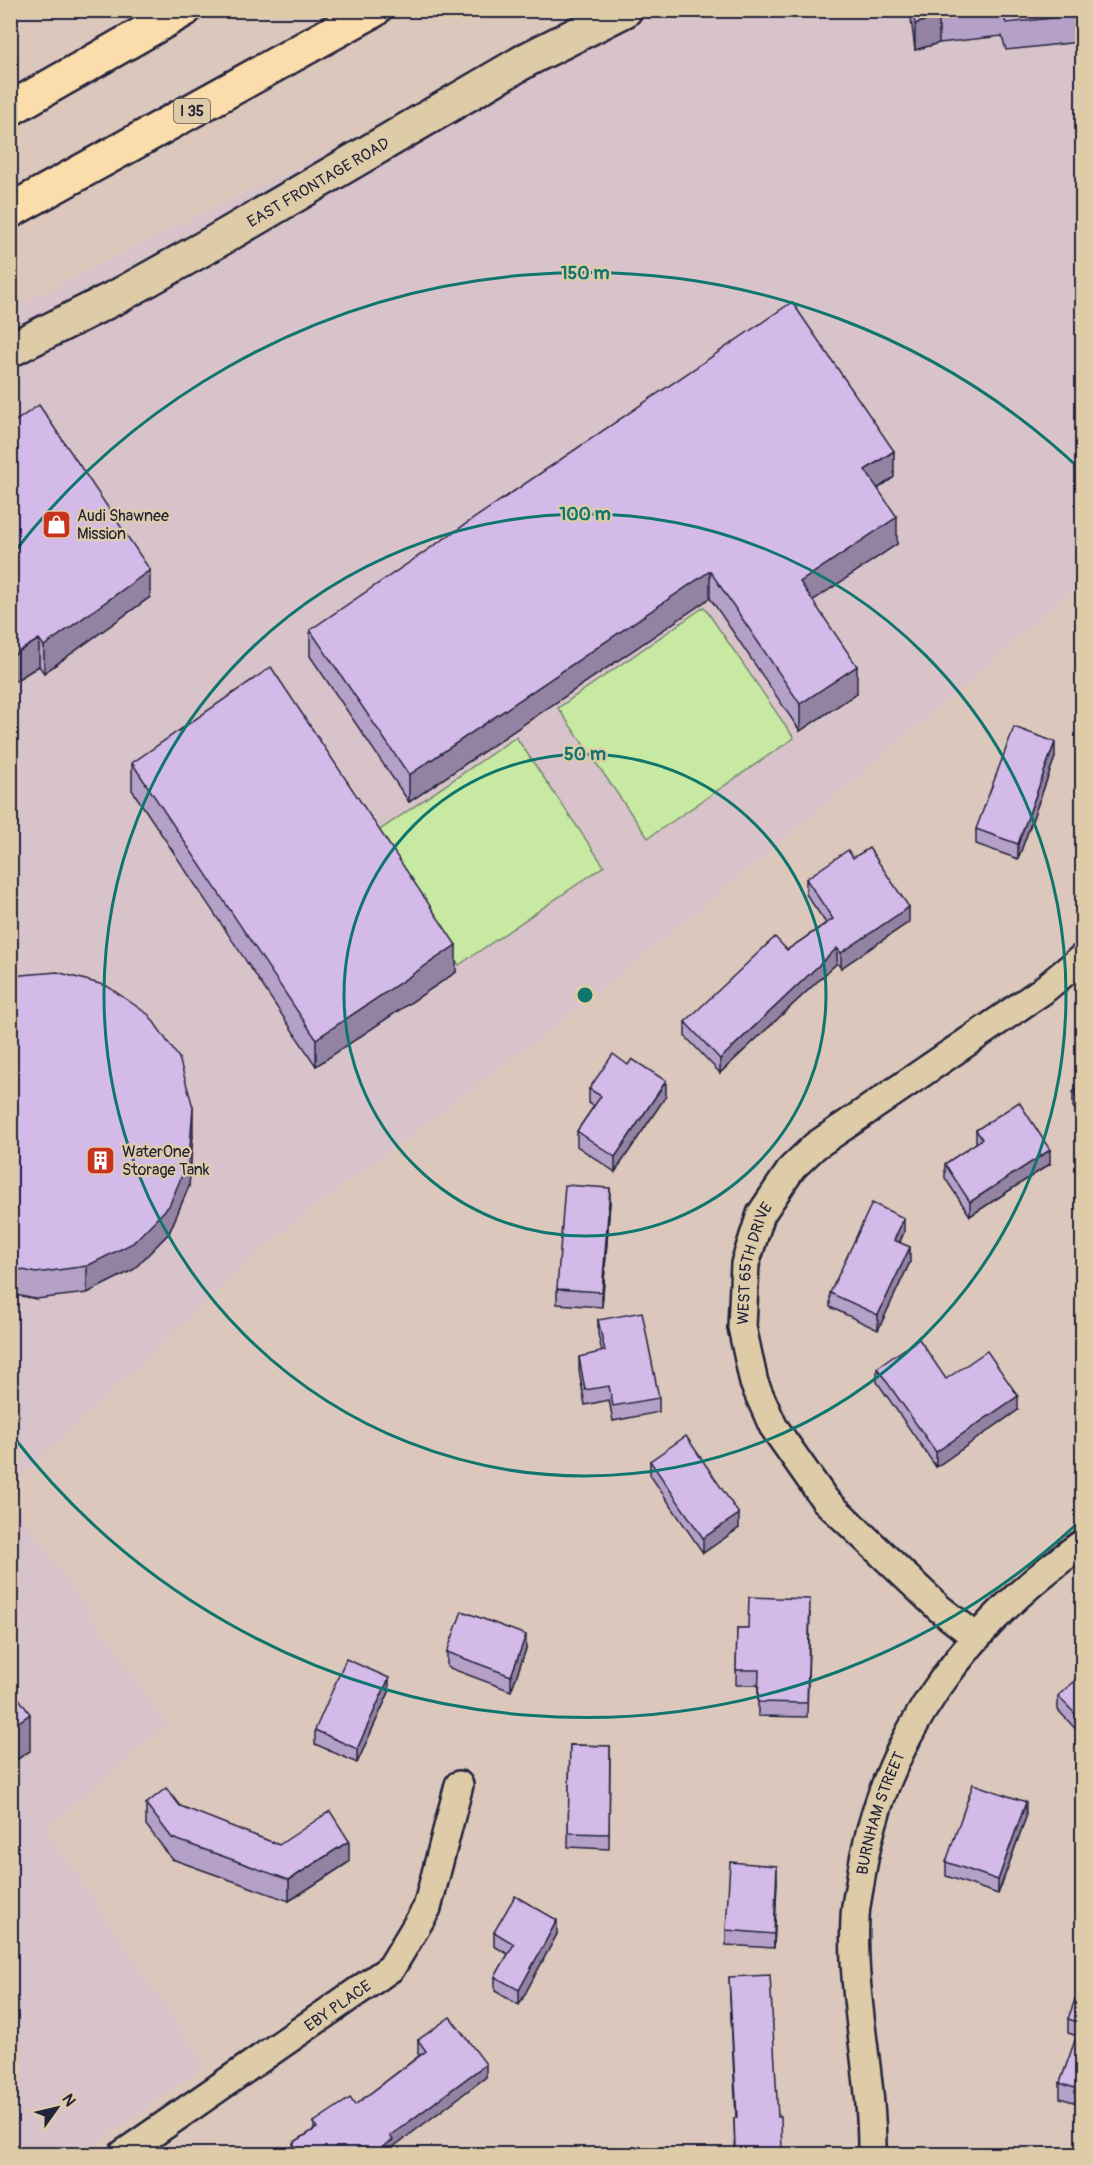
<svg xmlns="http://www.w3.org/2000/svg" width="1093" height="2165" font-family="Pangolin,sans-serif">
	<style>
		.built { fill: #d9c3ca }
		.green { fill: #c7e9a2; stroke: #74866e; stroke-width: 1.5 }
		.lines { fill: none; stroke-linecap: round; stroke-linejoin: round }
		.street-casing { stroke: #22223b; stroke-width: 32 }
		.secondary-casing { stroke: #22223b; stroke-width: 38 }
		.highway-casing { stroke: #22223b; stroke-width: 38 }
		.street { stroke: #decca9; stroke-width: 27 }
		.secondary { stroke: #decca9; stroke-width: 33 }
		.highway { stroke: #faddab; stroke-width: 33 }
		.wall { fill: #b5a0c8; stroke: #22223b; stroke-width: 1.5 }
		.shaded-wall { fill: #9482a3; stroke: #22223b; stroke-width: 1.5 }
		.building { fill: #d3bae9; stroke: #22223b; stroke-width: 1.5 }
		.ring { fill: none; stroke: #0f766e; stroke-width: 3 }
		.labels { text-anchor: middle; stroke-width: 4.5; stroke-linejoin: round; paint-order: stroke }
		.shield { fill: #decca9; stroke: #5a555c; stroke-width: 1.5 }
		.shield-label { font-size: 15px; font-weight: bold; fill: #22223b }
		.street-label { font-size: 16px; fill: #22223b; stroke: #decca9 }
		.poi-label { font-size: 16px; fill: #22223b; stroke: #decca9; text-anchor: start }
		.centre { fill: #0f766e; stroke: #decca9; stroke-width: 3 }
		.ring-label { font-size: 18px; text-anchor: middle; font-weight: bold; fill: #0f766e; stroke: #decca9; stroke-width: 4.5; stroke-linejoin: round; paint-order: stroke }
	</style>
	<rect width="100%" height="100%" fill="#dbc7bc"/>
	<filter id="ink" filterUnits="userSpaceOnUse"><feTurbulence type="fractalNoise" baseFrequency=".0167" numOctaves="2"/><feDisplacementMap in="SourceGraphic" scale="12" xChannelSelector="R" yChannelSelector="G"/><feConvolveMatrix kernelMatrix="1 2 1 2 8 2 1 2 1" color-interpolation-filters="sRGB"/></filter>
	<g filter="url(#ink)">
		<g class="built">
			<path d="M610,11H1082V580L993,661L793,832L569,1016L271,1240L11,1486V309Z"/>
			<path d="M10,1498L167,1724L46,1829L205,2065L83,2154H11Z"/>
		</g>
		<g class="green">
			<path d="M704,607L794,738L648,838L558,708Z"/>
			<path d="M516,737L604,866L459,965L371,836Z"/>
		</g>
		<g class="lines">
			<defs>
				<g id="street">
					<path id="s1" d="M976,1637L940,1609L825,1500L773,1426L754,1383L742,1327L745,1264L761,1214L792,1168L815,1146L1042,991L1082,958"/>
					<path id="s2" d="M123,2154L391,1968L427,1908L459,1785"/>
					<path id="s3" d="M872,2154C873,2076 851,1998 855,1919C855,1907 858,1895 860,1883C880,1741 967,1625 1082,1544"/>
				</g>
				<g id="secondary">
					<path id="s4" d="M10,350L122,294L215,242L528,59L625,10"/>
				</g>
				<g id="highway">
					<path d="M10,109L184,10"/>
					<path d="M10,211L374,10"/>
				</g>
			</defs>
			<use href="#street" class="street-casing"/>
			<use href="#secondary" class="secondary-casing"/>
			<use href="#highway" class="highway-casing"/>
			<use href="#street" class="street"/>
			<use href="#secondary" class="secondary"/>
			<use href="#highway" class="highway"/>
		</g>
		<g class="wall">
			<path d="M910,10H1078L1079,42L1006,50L1002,36L939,43L915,50Z"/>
			<path d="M10,425L150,597L44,673L39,666L10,684Z"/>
			<path d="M894,477L878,489L897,544L812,601L857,693L800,731L710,598L409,802L310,656V630Z"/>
			<path d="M1055,757L1018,859L976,844V829Z"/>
			<path d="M132,763L456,972L316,1066L132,790Z"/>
			<path d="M853,858L909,922L841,968L837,963L720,1073L685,1036V1022L787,950L826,923L806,894V879Z"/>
			<path d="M10,976L193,1134L189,1186L169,1233L133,1270L87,1293L36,1299L10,1294Z"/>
			<path d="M1083,1084V1118L1073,1107V1092Z"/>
			<path d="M589,1089L666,1096L615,1172L577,1146V1131L594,1106L589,1103Z"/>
			<path d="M976,1130L1050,1164L970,1216L945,1178V1164L976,1143Z"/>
			<path d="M610,1202L602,1307L557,1304V1289Z"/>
			<path d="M904,1232L900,1242L910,1262L878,1330L830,1307V1293Z"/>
			<path d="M1083,1310V1338L1077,1327V1313Z"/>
			<path d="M598,1320L659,1398V1412L613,1421L609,1400L585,1405L579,1371V1357L602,1352L598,1334Z"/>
			<path d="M877,1368L946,1379L1018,1410L936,1467L877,1382Z"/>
			<path d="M650,1461L739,1528L703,1553L650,1475Z"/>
			<path d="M810,1613L807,1717L758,1716V1685H736L737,1628H748Z"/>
			<path d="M526,1649L511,1691L447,1667V1652Z"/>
			<path d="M1083,1673V1737L1058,1710V1696Z"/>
			<path d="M389,1692L357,1763L315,1744V1730Z"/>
			<path d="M570,1745L610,1746L609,1849L568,1847Z"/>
			<path d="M146,1804L180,1806L279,1845L349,1862L289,1901L172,1859L146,1825Z"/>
			<path d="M1026,1817L998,1894L946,1876V1862Z"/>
			<path d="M777,1880L774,1948L726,1945V1930Z"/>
			<path d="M494,1932L557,1934L519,2005L495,1991V1977L508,1954L494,1946Z"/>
			<path d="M729,1977L778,2117L735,2150L734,2118H736Z"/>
			<path d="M1083,1990V2105L1060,2098V2083L1077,2036L1068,2033V2019Z"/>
			<path d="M418,2040L486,2077L393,2147V2154H293V2143L314,2130V2122L355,2105L420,2055L418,2054Z"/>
		</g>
		<g class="shaded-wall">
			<path d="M939,16V43L915,50V24Z"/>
			<path d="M894,451V477L865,497V470Z"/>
			<path d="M897,517V544L800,609V582Z"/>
			<path d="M150,570V597L44,673V646Z"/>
			<path d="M710,571V598L409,802V775Z"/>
			<path d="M39,639V666L10,684V657Z"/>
			<path d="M857,666V693L800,731V704Z"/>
			<path d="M1055,742V757L1018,859V844Z"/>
			<path d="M909,907V922L841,968V953Z"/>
			<path d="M456,945V972L316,1066V1039Z"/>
			<path d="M837,948V963L720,1073V1059Z"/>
			<path d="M666,1081V1096L615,1172V1157Z"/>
			<path d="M193,1107V1134L189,1186L169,1233L133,1270L87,1293V1266Z"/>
			<path d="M1050,1150V1164L970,1216V1202Z"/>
			<path d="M610,1188V1202L602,1307V1292Z"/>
			<path d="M904,1218V1232L894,1254V1240Z"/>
			<path d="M910,1247V1262L878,1330V1315Z"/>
			<path d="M1018,1396V1410L936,1467V1452Z"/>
			<path d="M739,1514V1528L703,1553V1538Z"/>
			<path d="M526,1635V1649L511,1691V1676Z"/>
			<path d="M389,1678V1692L357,1763V1749Z"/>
			<path d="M30,1714V1751L10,1764V1728Z"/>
			<path d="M1026,1802V1817L998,1894V1880Z"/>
			<path d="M349,1841V1862L289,1901V1880Z"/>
			<path d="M777,1866V1880L774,1948V1934Z"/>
			<path d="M557,1920V1934L519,2005V1990Z"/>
			<path d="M486,2064V2077L393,2147V2154H374V2153L390,2136Z"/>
		</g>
		<g class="building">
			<path d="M913,10H988L939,16L915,24Z"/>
			<path d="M1002,10H1078L1079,15L1006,23Z"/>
			<path d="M792,302L894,451L865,470L897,517L800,582L857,666L800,704L710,571L409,775L310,630Z"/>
			<path d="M39,405L150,570L44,646L39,639L10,657V425Z"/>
			<path d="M271,667L456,945L316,1039L132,763Z"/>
			<path d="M1014,727L1055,742L1018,844L976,829Z"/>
			<path d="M869,848L909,907L841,953L837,948L720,1059L685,1022L775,937L787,950L833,919L806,879L848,850L853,858Z"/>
			<path d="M57,972L107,986L149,1015L179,1058L193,1107L189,1159L169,1206L133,1243L87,1266L36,1273L10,1267V976Z"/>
			<path d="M613,1054L628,1065L632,1059L666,1081L615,1157L577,1131L601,1096L589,1089Z"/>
			<path d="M1083,1084V1104L1073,1092Z"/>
			<path d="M1019,1102L1050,1150L970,1202L945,1164L982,1139L976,1130Z"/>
			<path d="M565,1185L610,1188L602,1292L557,1289Z"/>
			<path d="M872,1203L904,1218L894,1240L910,1247L878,1315L830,1293Z"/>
			<path d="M1083,1310V1324L1077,1313Z"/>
			<path d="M642,1312L659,1398L613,1406L609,1386L585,1390L579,1357L605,1351L598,1320Z"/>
			<path d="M919,1339L946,1379L987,1351L1018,1396L936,1452L877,1368Z"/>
			<path d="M686,1436L739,1514L703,1538L650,1461Z"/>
			<path d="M749,1597L810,1599L807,1703L758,1702L759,1670H736L737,1628H748Z"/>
			<path d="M462,1611L526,1635L511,1676L447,1652Z"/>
			<path d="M346,1659L389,1678L357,1749L315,1730Z"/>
			<path d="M1083,1673V1722L1058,1696Z"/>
			<path d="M10,1686L30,1714L10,1728Z"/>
			<path d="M570,1745L610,1746L609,1834L568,1833Z"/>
			<path d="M973,1784L1026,1802L998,1880L946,1862Z"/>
			<path d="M166,1788L180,1806L279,1845L330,1811L349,1841L289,1880L172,1838L146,1804Z"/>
			<path d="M730,1862L777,1866L774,1934L726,1930Z"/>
			<path d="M515,1896L557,1920L519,1990L495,1977L514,1944L494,1932Z"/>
			<path d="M770,1975L778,2117H781L782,2154H713L712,2150H735L734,2118H737L729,1977Z"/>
			<path d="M1079,1988L1083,1990V2091L1060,2083L1081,2023L1068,2019Z"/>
			<path d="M450,2017L486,2064L390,2136L393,2140L374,2153L375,2154H331L329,2151L323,2154H301L293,2143L317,2128L314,2122L350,2098L355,2105L426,2051L418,2040Z"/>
		</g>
	</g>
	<g class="ring">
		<circle cx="585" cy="995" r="241"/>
		<circle cx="585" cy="995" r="481"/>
		<path d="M1082 1519A722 722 0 0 1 12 1435M12 555A722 722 0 0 1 1082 471"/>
	</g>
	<defs>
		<symbol id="shop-square" viewBox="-11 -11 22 22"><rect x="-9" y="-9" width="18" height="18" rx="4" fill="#c8321e" stroke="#decca9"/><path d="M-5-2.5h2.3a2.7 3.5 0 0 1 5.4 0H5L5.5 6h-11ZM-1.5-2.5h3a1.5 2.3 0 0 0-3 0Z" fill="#fff"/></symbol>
		<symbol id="building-square" viewBox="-11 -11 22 22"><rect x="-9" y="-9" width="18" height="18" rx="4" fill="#c8321e" stroke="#decca9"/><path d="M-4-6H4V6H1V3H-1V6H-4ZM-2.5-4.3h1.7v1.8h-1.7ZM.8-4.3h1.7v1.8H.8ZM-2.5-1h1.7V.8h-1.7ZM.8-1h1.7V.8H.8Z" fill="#fff"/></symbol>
	</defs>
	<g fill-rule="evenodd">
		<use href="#shop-square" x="40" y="508" width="33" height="33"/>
		<use href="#building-square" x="84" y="1144" width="33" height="33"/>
	</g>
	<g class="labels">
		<rect class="shield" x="174" y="99" width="36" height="24" rx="4.5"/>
		<g class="shield-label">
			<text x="192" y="116">I 35</text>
		</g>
		<g class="street-label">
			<text dy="6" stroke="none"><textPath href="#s4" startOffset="351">EAST FRONTAGE ROAD</textPath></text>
			<text dy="6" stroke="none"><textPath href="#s1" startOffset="464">WEST 65TH DRIVE</textPath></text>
			<text dy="6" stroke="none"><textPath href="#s3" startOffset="345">BURNHAM STREET</textPath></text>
			<text dy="6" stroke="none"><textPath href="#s2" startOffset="261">EBY PLACE</textPath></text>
		</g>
		<g class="poi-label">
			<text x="77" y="521">Audi Shawnee<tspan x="77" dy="18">Mission</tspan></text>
			<text x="122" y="1157">WaterOne<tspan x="122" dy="18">Storage Tank</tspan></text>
		</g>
	</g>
	<circle cx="585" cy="995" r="9" class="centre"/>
	<g class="ring-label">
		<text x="585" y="279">150 m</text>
		<text x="585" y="520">100 m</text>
		<text x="585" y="760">50 m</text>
	</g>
	<rect width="1093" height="2165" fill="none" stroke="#decca9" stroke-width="36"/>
	<rect x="18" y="18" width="1057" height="2129" fill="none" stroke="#22223b" stroke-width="2" filter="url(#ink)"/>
	<g transform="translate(57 2108) rotate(56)" stroke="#decca9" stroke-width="4.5" paint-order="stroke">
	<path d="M0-4.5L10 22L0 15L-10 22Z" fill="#22223b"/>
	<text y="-9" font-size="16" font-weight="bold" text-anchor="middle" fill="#22223b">N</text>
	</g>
</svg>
